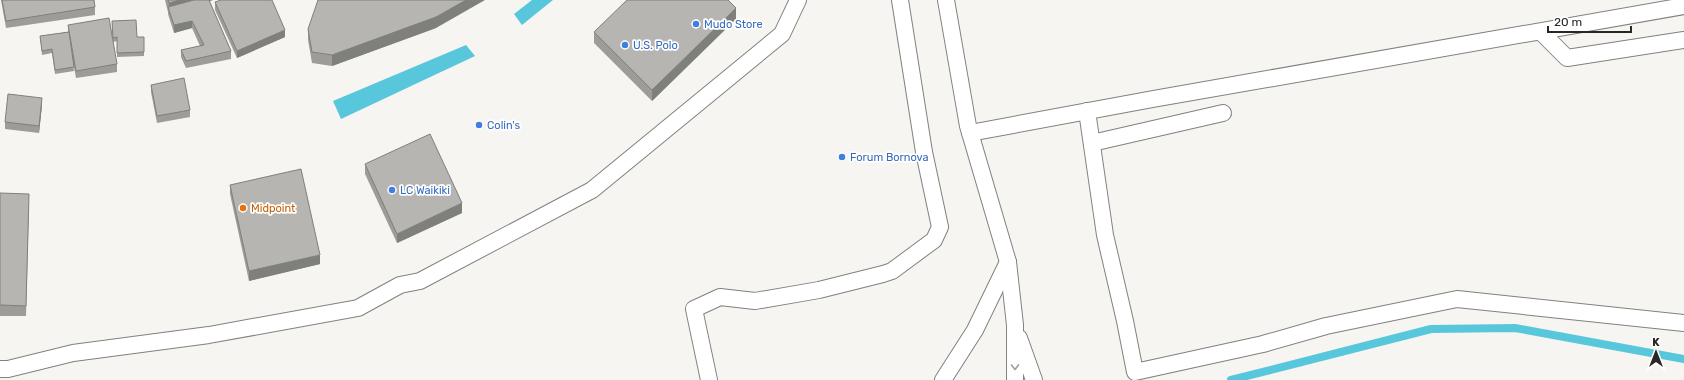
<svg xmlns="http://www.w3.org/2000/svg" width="1684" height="380" font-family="Rubik,sans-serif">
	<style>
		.water { fill: #58c7dc }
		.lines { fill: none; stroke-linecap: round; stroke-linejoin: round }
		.stream { stroke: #58c7dc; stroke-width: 8 }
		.lane-casing { stroke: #81817d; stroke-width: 18 }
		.lane { stroke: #fff; stroke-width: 16 }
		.wall { fill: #9d9c98 }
		.shaded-wall { fill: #7f7f7c }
		.building { fill: #b6b5b1; stroke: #7f7f7c }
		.oneway { stroke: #9e9e9d }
		.shop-dot { fill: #3f7fe0; stroke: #fff; stroke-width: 1.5 }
		.food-dot { fill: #e8710a; stroke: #fff; stroke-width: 1.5 }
		.labels { text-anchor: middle; stroke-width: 3.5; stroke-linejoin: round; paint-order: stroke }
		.shop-label { font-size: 11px; fill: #366cbe; stroke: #fff; text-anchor: start }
		.food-label { font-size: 11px; fill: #c56008; stroke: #fff; text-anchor: start }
	</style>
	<rect width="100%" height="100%" fill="#f6f5f1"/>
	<g class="water">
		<path d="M532,0H553L522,25L514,14Z"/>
		<path d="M466,45L475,56L341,119L333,101Z"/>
	</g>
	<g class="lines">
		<path class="stream" d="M1231,380L1431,329L1515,328L1684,359"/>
		<defs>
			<g id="lane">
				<path d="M946,0L968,126L1008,262L1015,325V380"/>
				<path d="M1541,32L1567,58L1684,40"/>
				<path d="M1087,111L1105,235L1125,321L1135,372L1263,344L1326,326L1457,299L1684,323"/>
				<path d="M970,133L1153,99L1684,6"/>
				<path d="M1092,143L1223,113"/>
				<path d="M1019,338L1034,380"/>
				<path d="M0,369H8L73,353L209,335L358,308L400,285L420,281L592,190L782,34L798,0"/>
				<path d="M709,380L694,309L720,297L755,301L819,290L883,274L892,271L934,240L940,227L924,152L900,0"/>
				<path d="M943,380L975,330L1008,262"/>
			</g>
		</defs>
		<use href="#lane" class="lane-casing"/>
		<use href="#lane" class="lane"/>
	</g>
	<g class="wall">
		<path d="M1,0H94L95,7V15L6,28Z"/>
		<path d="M165,0H213L209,1L231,51V59L186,68L181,57V50L200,46L192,28L174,33L168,14V12Z"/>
		<path d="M215,2L285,37L237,58L215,10Z"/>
		<path d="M736,19L652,101L594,43V32Z"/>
		<path d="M112,21L137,37H144V56L117,57V41L113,42Z"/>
		<path d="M68,25L117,64V72L76,78L72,57L74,71L55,74L52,53L42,55L40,36L68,32Z"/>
		<path d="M436,28L332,66L312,63L308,40V29Z"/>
		<path d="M151,85L190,110V117L157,123L151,92Z"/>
		<path d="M42,105L39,133L5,129V122Z"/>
		<path d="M365,164L462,213L397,243L365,174Z"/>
		<path d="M230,185L320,264L249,281L230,194Z"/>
		<path d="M0,193L29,205L26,316H0Z"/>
	</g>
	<g class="shaded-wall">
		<path d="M180,0H213L170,12L169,8V3Z"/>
		<path d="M466,0H485L436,28L332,66V55Z"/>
		<path d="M736,8V19L652,101V90Z"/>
		<path d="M192,21V28L174,33V25Z"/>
		<path d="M285,30V37L237,58V51Z"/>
		<path d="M42,98V105L39,133V126Z"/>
		<path d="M462,203V213L397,243V234Z"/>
		<path d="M320,255V264L249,281V271Z"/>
	</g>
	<g class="building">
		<path d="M2,0H94L95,7L6,21Z"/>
		<path d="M168,0H180L169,3Z"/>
		<path d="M194,0H209L231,51L186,61L181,50L204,45L192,21L174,25L168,7Z"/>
		<path d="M221,0H272L285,30L237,51L215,2Z"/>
		<path d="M318,0H466L436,17L332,55L312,52L308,29Z"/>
		<path d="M627,0H728L736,8L652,90L594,32Z"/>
		<path d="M109,18L117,64L76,71L68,25Z"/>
		<path d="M136,20L137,37H144V52L117,53V37L113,38L112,21Z"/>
		<path d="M69,32L74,67L55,70L52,49L42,51L40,36Z"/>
		<path d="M184,78L190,110L157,116L151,85Z"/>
		<path d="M8,94L42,98L39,126L5,122Z"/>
		<path d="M430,134L462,203L397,234L365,164Z"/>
		<path d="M301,169L320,255L249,271L230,185Z"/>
		<path d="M0,193L29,194L26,306L0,305Z"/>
	</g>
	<defs><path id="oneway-chevron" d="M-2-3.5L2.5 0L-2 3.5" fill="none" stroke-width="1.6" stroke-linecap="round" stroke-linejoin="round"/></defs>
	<use class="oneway" href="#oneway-chevron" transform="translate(1015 367) rotate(89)"/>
	<g class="shop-dot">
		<circle cx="696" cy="24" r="4"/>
		<circle cx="625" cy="45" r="4"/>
		<circle cx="479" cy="125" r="4"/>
		<circle cx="842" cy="157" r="4"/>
		<circle cx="392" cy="190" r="4"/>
	</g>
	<circle class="food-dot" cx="243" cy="208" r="4"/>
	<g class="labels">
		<g class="shop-label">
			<text x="704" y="28">Mudo Store</text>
			<text x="633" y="49">U.S. Polo</text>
			<text x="487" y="129">Colin's</text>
			<text x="850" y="161">Forum Bornova</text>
			<text x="400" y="194">LC Waikiki</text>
		</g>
		<g class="food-label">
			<text x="251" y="212">Midpoint</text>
		</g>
	</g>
	<g transform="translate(1656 352)" stroke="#ffffff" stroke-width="3" paint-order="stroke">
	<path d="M0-3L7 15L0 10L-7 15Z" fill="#272725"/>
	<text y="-6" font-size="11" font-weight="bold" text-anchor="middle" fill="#272725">K</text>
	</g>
	<path d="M1548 26v6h83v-6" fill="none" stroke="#272725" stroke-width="2"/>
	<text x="1554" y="26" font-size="12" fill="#272725" stroke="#ffffff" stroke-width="3" paint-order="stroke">20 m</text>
</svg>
